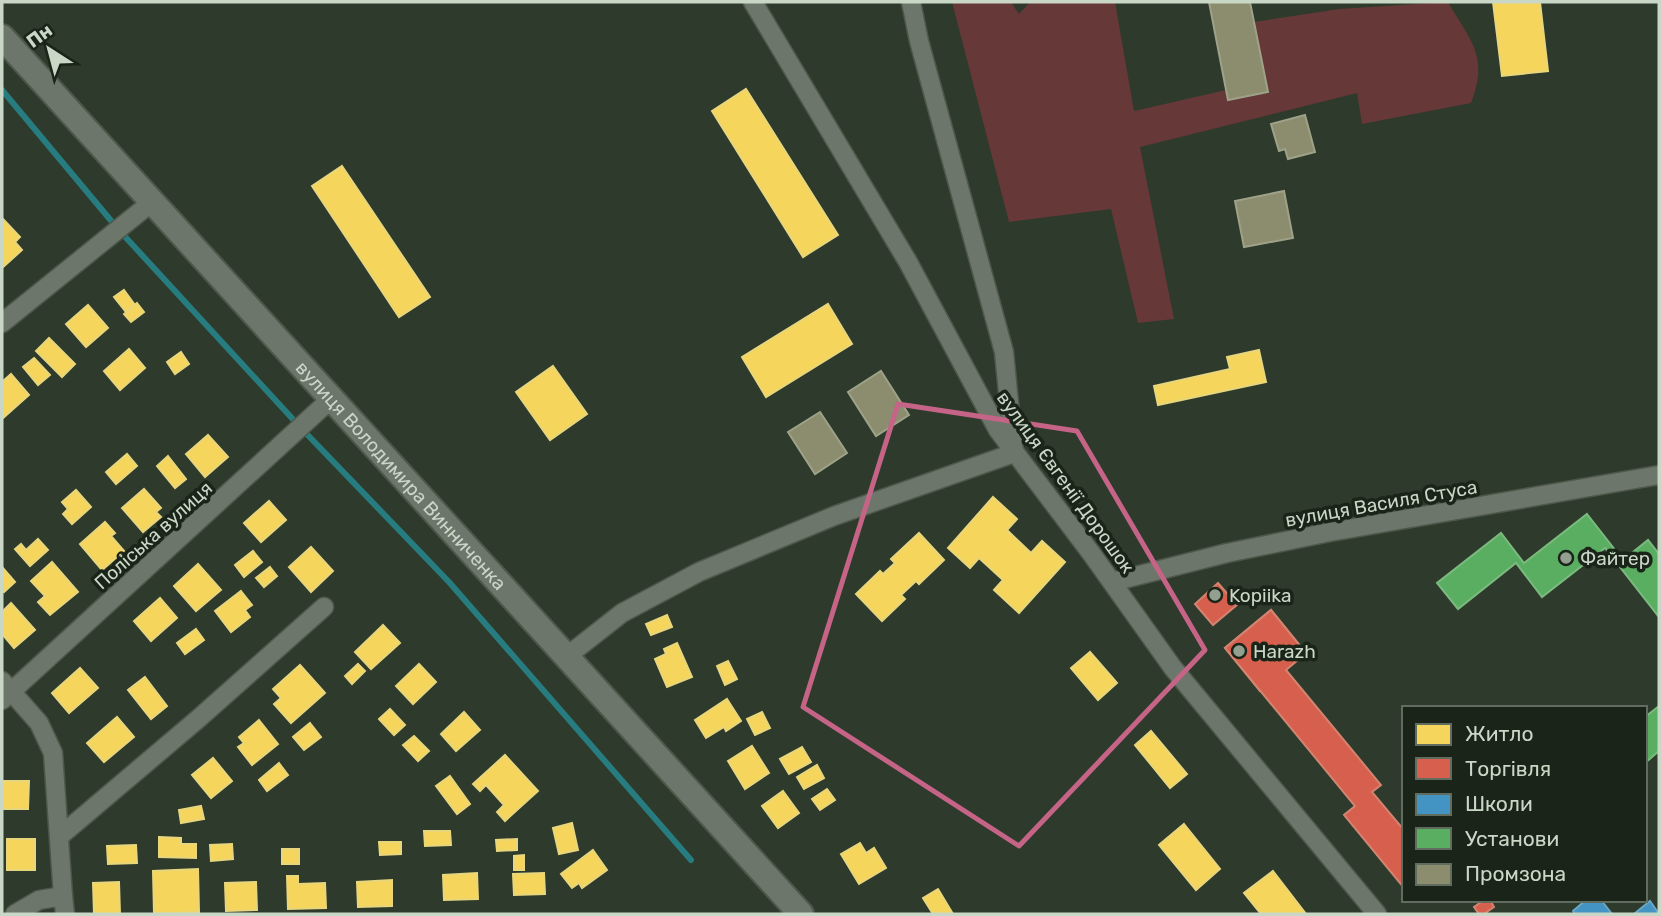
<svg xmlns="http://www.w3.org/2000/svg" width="1661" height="916" font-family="Rubik,sans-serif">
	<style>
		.green { fill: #663837 }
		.homes { fill: #f6d55c; stroke: #e8d67c; stroke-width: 2 }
		.shops { fill: #d6604d; stroke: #d28471; stroke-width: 2 }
		.schools { fill: #4393c3; stroke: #6ba7c4; stroke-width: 2 }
		.public { fill: #5aae61; stroke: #7bba7f; stroke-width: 2 }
		.industry { fill: #8c8c6e; stroke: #9ea288; stroke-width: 2 }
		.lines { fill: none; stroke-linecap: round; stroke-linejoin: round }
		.stream { stroke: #277c7f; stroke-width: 6 }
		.minor-casing { stroke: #4d584a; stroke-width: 21 }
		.secondary-casing { stroke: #4d584a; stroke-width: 28 }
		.minor { stroke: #6d766b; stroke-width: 18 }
		.secondary { stroke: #6d766b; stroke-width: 24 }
		.marked { fill: none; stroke: #c56486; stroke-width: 5; stroke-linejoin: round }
		.poi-dot { fill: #93a090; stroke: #1a2418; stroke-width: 2.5 }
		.labels { text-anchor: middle; stroke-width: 7; stroke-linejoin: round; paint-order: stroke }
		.street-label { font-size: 19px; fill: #c9d7c6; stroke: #1a2418 }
		.poi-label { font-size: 19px; fill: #c9d7c6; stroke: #1a2418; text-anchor: start }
	</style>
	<rect width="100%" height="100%" fill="#2e3a2b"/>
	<path class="green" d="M952,2H1011L1019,14L1030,2H1115L1134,111L1226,90L1228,100L1268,93L1254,22L1339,9L1448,2C1471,42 1489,56 1471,103L1362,124L1357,93L1140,147L1174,319L1138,323L1111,209L1009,222Z"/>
	<g class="homes">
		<path d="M1493,2H1540L1548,71L1502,76Z"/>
		<path d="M746,89L838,235L803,257L712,111Z"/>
		<path d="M342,166L430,297L399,317L312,186Z"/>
		<path d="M2,218L20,237L15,242L22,250L2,268Z"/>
		<path d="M124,290L135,305L126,312L114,297Z"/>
		<path d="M137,303L144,312L131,322L124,314Z"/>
		<path d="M828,304L852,344L766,397L742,357Z"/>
		<path d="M88,305L108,328L86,347L66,324Z"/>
		<path d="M49,338L75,364L62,377L36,351Z"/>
		<path d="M129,349L145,368L120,390L104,371Z"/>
		<path d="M1259,350L1266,382L1158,405L1154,386L1230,369L1227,357Z"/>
		<path d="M181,352L189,364L175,374L167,362Z"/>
		<path d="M34,358L50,375L38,385L23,367Z"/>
		<path d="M553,366L587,414L550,440L516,392Z"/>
		<path d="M11,374L29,395L2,419V382Z"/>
		<path d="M208,435L228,457L205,477L186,454Z"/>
		<path d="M127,454L137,466L116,484L106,472Z"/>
		<path d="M168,456L186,479L175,488L157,466Z"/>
		<path d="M144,489L161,508L156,512L161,517L143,532L122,508Z"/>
		<path d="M76,490L91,507L72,524L63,514L68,509L62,502Z"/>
		<path d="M993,497L1017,519L1007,530L1031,553L1042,541L1065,562L1019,613L994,590L1003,580L979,558L970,568L948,548Z"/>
		<path d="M269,501L286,520L261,542L244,523Z"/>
		<path d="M105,522L115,533L111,536L124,551L102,570L80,544Z"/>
		<path d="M919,533L944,560L919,584L916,581L901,595L905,599L882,621L856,594L880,571L883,574L895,563L891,559Z"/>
		<path d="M38,539L48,550L30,566L15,549L21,544L26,550Z"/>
		<path d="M311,547L333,571L311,592L289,567Z"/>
		<path d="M253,551L262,562L244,577L235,565Z"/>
		<path d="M52,562L78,592L50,615L38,602L45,596L31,581Z"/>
		<path d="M198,564L221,590L196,611L174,586Z"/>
		<path d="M2,567L15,582L4,592L2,590Z"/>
		<path d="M270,567L277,576L264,587L256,578Z"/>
		<path d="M241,591L252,605L245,610L250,617L231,632L215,611Z"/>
		<path d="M160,598L177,618L151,641L134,621Z"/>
		<path d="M11,603L35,630L14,648L2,634V612Z"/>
		<path d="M667,615L672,627L651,635L646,624Z"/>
		<path d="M383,625L400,643L371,669L355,652Z"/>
		<path d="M196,629L204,640L185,654L177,643Z"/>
		<path d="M677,643L692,677L667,687L655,659L666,654L664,649Z"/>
		<path d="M1090,652L1117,683L1098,700L1071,668Z"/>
		<path d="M728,661L737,679L725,685L717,666Z"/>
		<path d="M358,664L365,671L352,684L345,676Z"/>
		<path d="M419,664L436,682L413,704L396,686Z"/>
		<path d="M300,665L325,693L291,723L274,704L281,698L273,689Z"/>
		<path d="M80,668L98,688L69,713L52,693Z"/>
		<path d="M145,677L167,706L151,719L128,690Z"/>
		<path d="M727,699L741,721L726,731L724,727L706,738L695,720Z"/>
		<path d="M390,709L405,725L394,735L379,719Z"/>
		<path d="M464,712L480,730L456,751L441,734Z"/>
		<path d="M762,712L770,728L755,735L747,719Z"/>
		<path d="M117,717L134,737L104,762L87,743Z"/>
		<path d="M259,720L278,744L252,765L238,747L244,743L239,737Z"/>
		<path d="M310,723L321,737L304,750L293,737Z"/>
		<path d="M1151,731L1187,774L1170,788L1135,745Z"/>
		<path d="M414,736L429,751L418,761L403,745Z"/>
		<path d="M752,746L769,773L745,789L728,761Z"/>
		<path d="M802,747L811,762L789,774L780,759Z"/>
		<path d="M505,755L538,791L505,821L497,812L504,805L486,785L480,791L473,784Z"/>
		<path d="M213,758L232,781L211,798L192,775Z"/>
		<path d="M279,763L288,775L267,791L259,780Z"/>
		<path d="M817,765L824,778L804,789L797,777Z"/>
		<path d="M450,776L470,804L457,814L436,786Z"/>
		<path d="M2,781H29L28,809H2Z"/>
		<path d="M827,789L835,800L820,810L812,799Z"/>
		<path d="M783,791L799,813L778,828L762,806Z"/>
		<path d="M201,806L204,819L181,823L179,810Z"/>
		<path d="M572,823L578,850L559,854L553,828Z"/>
		<path d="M1184,824L1220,869L1196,890L1159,845Z"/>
		<path d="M424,831H450L451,845L425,846Z"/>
		<path d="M159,837L181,838V844H196V858L159,857Z"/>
		<rect x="7" y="839" width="28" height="31"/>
		<path d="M517,839V850L497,851L496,840Z"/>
		<path d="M379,842H401V854L380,855Z"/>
		<path d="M860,843L866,853L874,848L886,868L859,884L841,854Z"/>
		<path d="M232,844L233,859L211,861L210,845Z"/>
		<path d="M136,845L137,863L108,864L107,846Z"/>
		<rect x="282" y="849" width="17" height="15"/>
		<path d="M593,850L607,870L582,888L579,883L572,888L561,874Z"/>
		<path d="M524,855V870H514V856Z"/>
		<path d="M198,869L199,912L154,914L153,871Z"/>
		<path d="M1273,871L1306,914H1261L1244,893Z"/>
		<path d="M477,873L478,899L444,900L443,875Z"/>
		<path d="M544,873L545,894L514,895L513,874Z"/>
		<path d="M287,876H298V884L325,883L326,908L288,909Z"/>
		<path d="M392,880V906L358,907L357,882Z"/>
		<path d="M119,882L120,914H94L93,883Z"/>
		<path d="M256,882L257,910L226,911L225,883Z"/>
		<path d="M938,889L953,914H933L923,898Z"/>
	</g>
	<g class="shops">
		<path d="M1218,583L1237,605L1213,625L1195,604Z"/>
		<path d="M1271,610L1306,653L1260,691L1225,648Z"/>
		<path d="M1271,610L1306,653L1286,670L1381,785L1372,792L1404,830V888L1344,815L1355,806L1225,648Z"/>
		<path d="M1484,900H1490L1494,907L1484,914H1479L1474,907Z"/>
	</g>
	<g class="schools">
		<path d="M1586,900H1601L1612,914H1575L1573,911Z"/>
		<path d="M1650,901L1659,914H1634Z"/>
	</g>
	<g class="public">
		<path d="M1587,514L1623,560L1648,540L1659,554V617L1605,548L1542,597L1516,563L1458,609L1437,583L1501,533L1524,563Z"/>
		<path d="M1659,706V751L1645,763V717Z"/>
	</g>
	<g class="industry">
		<path d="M1209,2H1250L1268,92L1228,100Z"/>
		<path d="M1305,115L1315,152L1288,159L1285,149L1279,151L1271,124Z"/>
		<path d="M1284,191L1293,238L1244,247L1235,201Z"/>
		<path d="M881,371L909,415L876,436L848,392Z"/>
		<path d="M820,412L847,453L815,474L788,432Z"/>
	</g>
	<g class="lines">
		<path class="stream" d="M2,90L118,229L301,428L449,582L691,860"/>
		<defs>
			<g id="minor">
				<path d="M753,2L908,262L998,430L1091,553L1173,668L1377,914"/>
				<path d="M2,323L152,202"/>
				<path d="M1112,582L1227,553L1330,532L1659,475"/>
				<path d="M566,657L622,613L699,572L834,516L1014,453L1004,352L919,41L911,2"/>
				<path d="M2,681L39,723L53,753L63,896"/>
				<path d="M2,700L331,399"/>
				<path d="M60,836L198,719L324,607"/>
				<path d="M15,914L39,900L63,896L65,914"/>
			</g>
			<g id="secondary">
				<path id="s1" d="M2,37L801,914"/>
			</g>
		</defs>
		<use href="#minor" class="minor-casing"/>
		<use href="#secondary" class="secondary-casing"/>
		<use href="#minor" class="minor"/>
		<use href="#secondary" class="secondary"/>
	</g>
	<path class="marked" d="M898,404L1077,431L1205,650L1019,846L803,707Z"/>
	<g class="poi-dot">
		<circle cx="1566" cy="558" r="7"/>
		<circle cx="1215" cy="595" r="7"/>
		<circle cx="1239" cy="651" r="7"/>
	</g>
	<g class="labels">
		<g class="street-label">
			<text dy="7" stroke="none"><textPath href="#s1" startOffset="593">вулиця Володимира Винниченка</textPath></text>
			<text transform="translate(1066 482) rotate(54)" y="7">вулиця Євгенії Дорошок</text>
			<text transform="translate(1381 503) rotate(-10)" y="7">вулиця Василя Стуса</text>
			<text transform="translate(153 535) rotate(-42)" y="7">Поліська вулиця</text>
		</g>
		<g class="poi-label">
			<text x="1580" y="565">Файтер</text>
			<text x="1229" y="602">Kopiika</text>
			<text x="1253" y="658">Harazh</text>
		</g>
	</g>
	<rect width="1661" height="916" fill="none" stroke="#c9d7c6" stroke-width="7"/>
	<rect x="1402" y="706" width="245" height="196" fill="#1a2418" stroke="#606c5e" stroke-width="2"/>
	<rect x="1416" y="724" width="35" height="21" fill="#f6d55c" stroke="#606c5e" stroke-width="2"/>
	<text x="1465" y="741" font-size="21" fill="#c9d7c6">Житло</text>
	<rect x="1416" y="758" width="35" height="21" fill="#d6604d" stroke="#606c5e" stroke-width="2"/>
	<text x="1465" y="776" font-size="21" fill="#c9d7c6">Торгівля</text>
	<rect x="1416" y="794" width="35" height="21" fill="#4393c3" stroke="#606c5e" stroke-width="2"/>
	<text x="1465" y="811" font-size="21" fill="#c9d7c6">Школи</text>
	<rect x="1416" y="828" width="35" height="21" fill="#5aae61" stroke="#606c5e" stroke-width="2"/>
	<text x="1465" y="846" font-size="21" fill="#c9d7c6">Установи</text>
	<rect x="1416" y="864" width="35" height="21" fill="#8c8c6e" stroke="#606c5e" stroke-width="2"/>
	<text x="1465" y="881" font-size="21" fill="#c9d7c6">Промзона</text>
	<g transform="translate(49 49) rotate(324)" stroke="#1a2418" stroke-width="5" paint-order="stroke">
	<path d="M0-5L12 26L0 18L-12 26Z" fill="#c9d7c6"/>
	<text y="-10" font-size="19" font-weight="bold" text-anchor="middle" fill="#c9d7c6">Пн</text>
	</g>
</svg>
